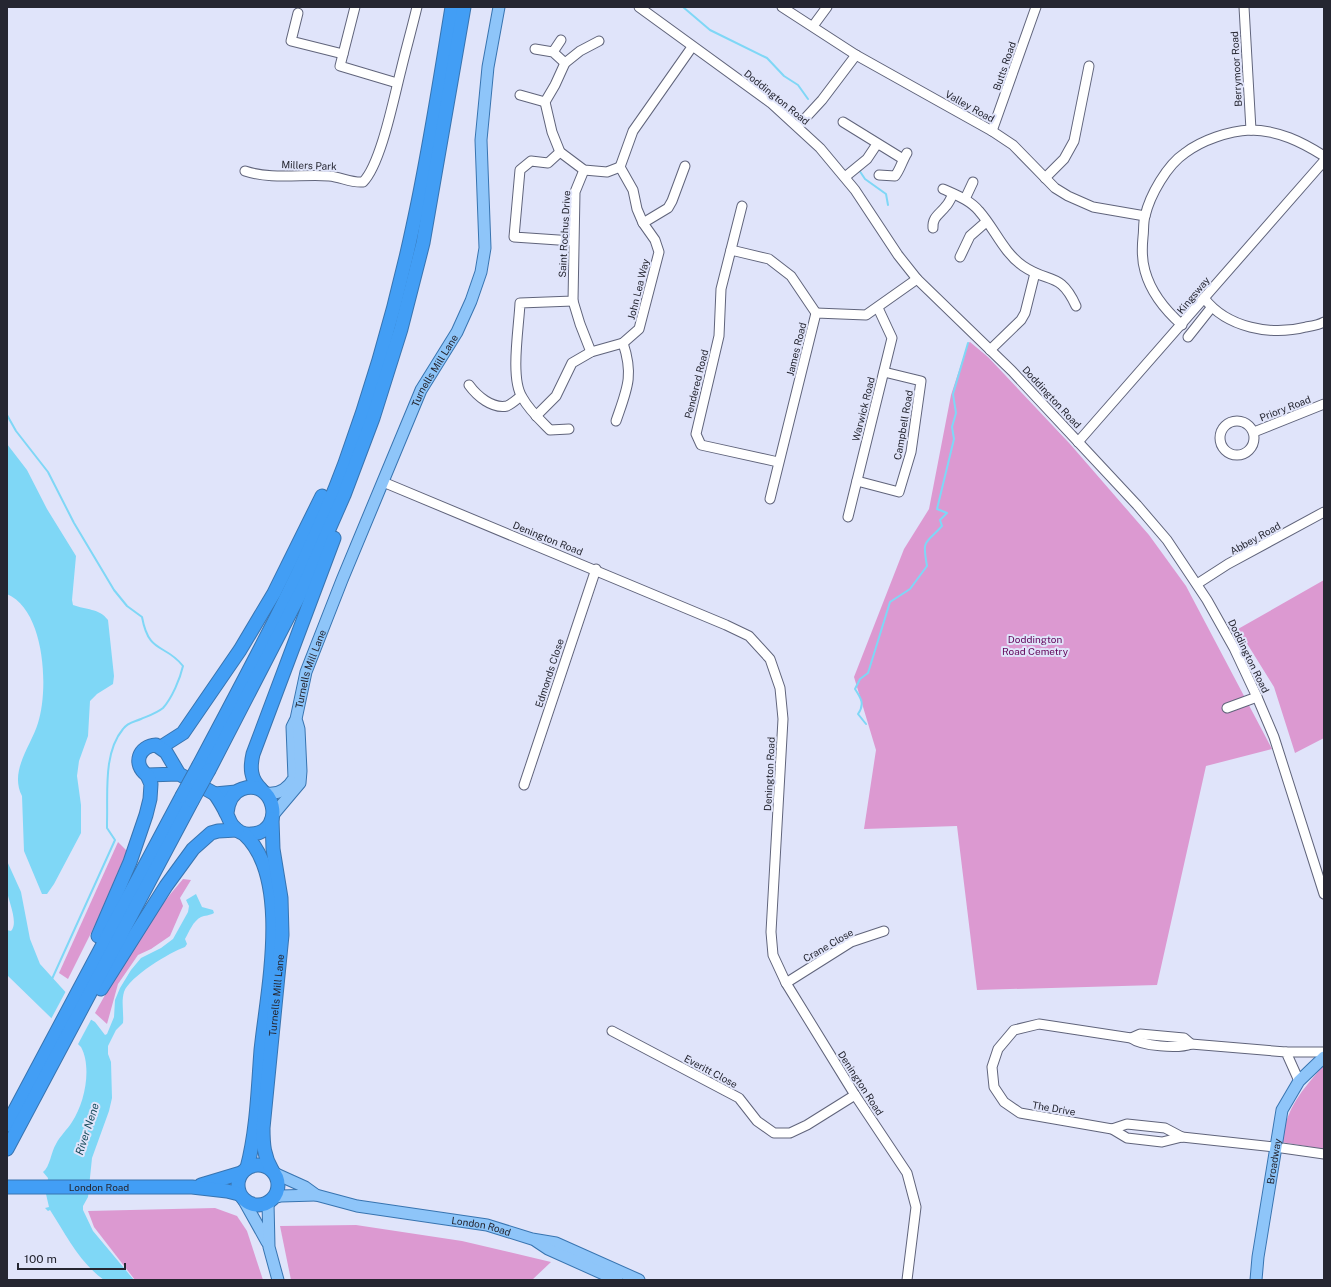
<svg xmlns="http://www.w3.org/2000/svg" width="1331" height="1287" font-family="'Public Sans',sans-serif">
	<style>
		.green { fill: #dc99d1 }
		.water { fill: #7fd7f6 }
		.pier { fill: #e0e4fa }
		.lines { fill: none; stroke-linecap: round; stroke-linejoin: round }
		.stream { stroke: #7fd7f6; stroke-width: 2 }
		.minor-casing { stroke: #60647b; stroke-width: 11 }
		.major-casing { stroke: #3874b0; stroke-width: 13 }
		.highway-casing { stroke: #3874b0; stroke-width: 15 }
		.minor { stroke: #fff; stroke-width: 9 }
		.major { stroke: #8ec5f9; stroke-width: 11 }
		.highway { stroke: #429ef5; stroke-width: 13 }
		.highway-bridge-casing { stroke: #3874b0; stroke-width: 15; stroke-linecap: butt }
		.highway-bridge { stroke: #429ef5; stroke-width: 13 }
		.labels { text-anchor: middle; stroke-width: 4; stroke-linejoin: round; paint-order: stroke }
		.street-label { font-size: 10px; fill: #252631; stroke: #e0e4fa }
		.park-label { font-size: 10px; fill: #610559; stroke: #e0e4fa }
		.water-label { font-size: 11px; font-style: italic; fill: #144858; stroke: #e0e4fa }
	</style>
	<rect width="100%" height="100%" fill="#e0e4fa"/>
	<g class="green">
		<path d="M970,342L988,357L1070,444L1149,535L1186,586L1272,749L1206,766L1157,985L977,990L957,826L864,829L876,750L854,677L904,549L929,509L951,395L968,343Z"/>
		<path d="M1324,580V738L1295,753L1274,687L1238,629Z"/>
		<path d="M118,842L127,851L96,923L68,979L59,973Z"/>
		<path d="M183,879L191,880L180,898L183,906L170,936L151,949L138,955L118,984L107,1024L95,1013C121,966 148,919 183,879Z"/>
		<path d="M1324,1065V1149L1281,1142C1287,1107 1302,1090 1324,1065Z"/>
		<path d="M215,1208L237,1216L247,1231L263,1280H135L94,1227L88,1211Z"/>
		<path d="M356,1225L462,1241L551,1262L532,1280H291L280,1226Z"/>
	</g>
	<g class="water">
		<path d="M7,444L27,470L47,509L76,556L72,600L73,605C86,610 99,608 108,620L114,676L113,684L97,694L90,701L88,736L79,761L77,776L81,805V833L54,884L47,894H42L24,851L22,796C9,771 31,746 38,723C49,689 45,610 7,594Z"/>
		<path d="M7,861L21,892L30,939L40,964L90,1019L95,1022L105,1035L107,1034L114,1017L115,1000L120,988L131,970L141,958L161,948L173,939L188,912L189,906L186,900L196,894L202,907L213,910L214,913C209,916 205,915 201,917C193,921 189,932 185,939L187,944L185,947C170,952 129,977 124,992C121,1002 124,1013 123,1023L116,1030L108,1046V1054L111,1062L112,1098L109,1111L92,1158L88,1197L83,1206V1210L93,1231L134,1280H104C79,1262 67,1236 50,1210L48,1211L45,1208L49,1207L46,1194L48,1178L43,1172C50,1167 51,1152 56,1144C60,1136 67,1130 72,1122C85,1103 92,1067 81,1047L7,975V930L11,931C19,923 8,900 7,891C6,881 7,871 7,861Z"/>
	</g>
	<path class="pier" d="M66,991L92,1018L77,1046L51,1019Z"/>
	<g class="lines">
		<g class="stream">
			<path d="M683,7L710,30L767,58L784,76L798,85L808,99"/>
			<path d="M859,170L865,179L886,194L888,205"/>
			<path d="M7,415L16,431L48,472L74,523L114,590L127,606L142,617C149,655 165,643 183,666C180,679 172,698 163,708C157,713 148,716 141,719C134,722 128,722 123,729C103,753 108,793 107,822V828L115,840L52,979"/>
			<path d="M866,724L858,714C865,704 861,698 855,689L860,679L868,673L890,602L910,589L927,566C922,538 925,545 942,526L940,520L947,513L937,509L954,439L952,427L956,413L953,394L968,343"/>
		</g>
		<defs>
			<g id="minor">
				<path d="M355,7L340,66L397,83"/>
				<path d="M639,7L771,103L820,148L855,190L898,255L917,279L1012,371L1137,505L1167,540L1207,600L1234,648L1257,697L1274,737L1324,894"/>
				<path d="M782,7L856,55L992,131L1013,145L1055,188L1068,196L1093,207L1145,216"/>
				<path d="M1244,7L1251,130"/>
				<path d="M298,13L291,41L343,54"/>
				<path d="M813,26L827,7"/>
				<path d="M599,41L580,51L565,63L555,85L545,102L552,132L560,152L584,170L607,172L620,167"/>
				<path d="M535,49L553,52L565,63"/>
				<path d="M553,52L561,40"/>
				<path d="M520,95L545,102"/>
				<path d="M843,122L903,159"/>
				<path d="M798,126L822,100L856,55"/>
				<path d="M992,131L1036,7"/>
				<path d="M560,152L548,163L531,161L520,170L514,237L573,241"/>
				<path d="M245,171C271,180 302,174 329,176C341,177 351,183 363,182C381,164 394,97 401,70C406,49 412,28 417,7"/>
				<path d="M879,175L895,176C900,170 902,161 907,153"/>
				<path d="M845,177L867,159L877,144"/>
				<path d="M1045,178L1064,159L1074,141L1089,66"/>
				<path d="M943,189C956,195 970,200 979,211C995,229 1003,252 1023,266C1049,284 1060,271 1076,306"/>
				<path d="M965,199L973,182"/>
				<path d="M742,206L721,289L719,336L696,434L701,445L778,462"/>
				<path d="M643,223L668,208L672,201L685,166"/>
				<path d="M933,228C932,217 940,214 946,206C949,203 951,198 953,194"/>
				<path d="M731,250L769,259L791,276L816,313"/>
				<path d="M960,257L970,236L986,222"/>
				<path d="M1204,298C1227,328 1271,336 1306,327C1312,326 1319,325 1324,322"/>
				<path d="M573,301L580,324L591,352"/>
				<path d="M1182,325C1165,310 1151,293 1145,271C1142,261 1142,247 1143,237C1144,230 1143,223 1145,216C1150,195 1167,165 1185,153C1202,140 1229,131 1250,130C1278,130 1302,142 1324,156"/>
				<path d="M1188,337L1211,308"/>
				<path d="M990,350L1021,320L1025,313L1035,273"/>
				<path d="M469,385C477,396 492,409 507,406C512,404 517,399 521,396"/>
				<path d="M536,416L556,396L572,363L591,352L623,343L639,329L659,252L655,240L643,223L637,209L633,190L620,167L633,131L692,47"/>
				<path d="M616,421C627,389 634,376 623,343"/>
				<circle cx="1237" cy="438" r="17"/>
				<path d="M569,429L550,430C540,420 529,410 522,397C510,378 519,327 520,303L573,301L575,192L584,170"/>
				<path d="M1254,432L1324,404"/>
				<path d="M1078,442L1324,161"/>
				<path d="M857,481L899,492L911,452L921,381L884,372"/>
				<path d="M383,482L726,625L749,636L770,659L780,688L783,719L771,932L773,955L786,983L855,1095L907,1173L916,1207L907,1280"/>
				<path d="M770,499L816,313L866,315L917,279"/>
				<path d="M848,517L892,338L878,308"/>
				<path d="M1197,584L1228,564L1324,512"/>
				<path d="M1227,708L1257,697"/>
				<path d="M524,785L596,569"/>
				<path d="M786,983L851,942L884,931"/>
				<path d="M612,1031L739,1098L757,1121L774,1133H790L807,1125L855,1095"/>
				<path d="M1131,1038L1140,1034L1184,1038L1191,1044"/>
				<path d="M1286,1052H1324"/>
				<path d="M1299,1081L1286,1052L1191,1044C1178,1049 1142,1046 1131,1038L1039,1024L1014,1030L998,1049L992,1067L994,1087L1004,1102L1020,1113L1112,1129L1127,1138L1162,1142L1182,1137L1275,1147L1324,1154"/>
				<path d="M1112,1129L1127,1124L1165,1128L1182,1137"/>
			</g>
			<g id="major">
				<path id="s1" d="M266,793C279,795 288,788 294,778L292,727L296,719L306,672L342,580L421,390L457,332L471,301L481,272L485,248L481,140L488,67L499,7"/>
				<path d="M273,815L300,783L301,771L299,729L297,722"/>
				<path id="s2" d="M274,1173L305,1187L316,1195L357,1206L487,1225L532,1239L556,1243L639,1280"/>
				<path d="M273,1198L281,1196L316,1195"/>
				<path d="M243,1199L267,1242"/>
				<path d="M268,1202L269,1247L278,1280"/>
				<path d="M536,1241L548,1249L617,1280"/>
				<path id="s3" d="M1256,1280L1258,1257L1282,1110L1299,1081L1324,1057"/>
			</g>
			<g id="highway">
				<path d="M161,747L183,733L240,650L274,593L322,496"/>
				<path d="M199,765C251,666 306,568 345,463C373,386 396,306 413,226C429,154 440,80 452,7"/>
				<path d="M209,770L304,586L344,495L373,418L401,329L423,243L464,7"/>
				<path d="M179,774L147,775C132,764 139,746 156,745L166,752L179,774L215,794L236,792"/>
				<path d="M261,789C250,779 250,767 253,754L334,538"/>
				<path d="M215,794C219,800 223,806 226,813C229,817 229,822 233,826C238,832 245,835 252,834C287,831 274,777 242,789C231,793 228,803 227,813"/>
				<path d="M244,834C292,878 267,992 261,1050C258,1089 257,1130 247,1168"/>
				<path d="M98,936L130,862L146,815L150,799L151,784L147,775"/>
				<path d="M101,989L166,886L193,849L211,833L218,831L237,830"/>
				<path d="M7,1125L182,796"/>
				<path d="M7,1149L192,801"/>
				<circle cx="258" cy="1185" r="20"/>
				<path id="s4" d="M272,1170C264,1156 263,1145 263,1128L282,935L281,898L273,849L272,819"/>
				<path d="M201,1185L241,1173"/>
				<path id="s5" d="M7,1187H192L227,1191L239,1194"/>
			</g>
		</defs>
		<use href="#minor" class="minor-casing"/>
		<use href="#major" class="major-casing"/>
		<use href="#highway" class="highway-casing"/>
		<use href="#minor" class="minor"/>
		<use href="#major" class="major"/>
		<use href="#highway" class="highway"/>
		<defs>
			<g id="highway-bridge">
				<path d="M182,796L199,765"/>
				<path d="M192,801L209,770"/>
			</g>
		</defs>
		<use href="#highway-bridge" class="highway-bridge-casing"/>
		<use href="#highway-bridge" class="highway-bridge"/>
	</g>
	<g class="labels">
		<g class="street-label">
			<text transform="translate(1004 66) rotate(-71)" y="4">Butts Road</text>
			<text transform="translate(1236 69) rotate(-93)" y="4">Berrymoor Road</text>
			<text transform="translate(777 97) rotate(39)" y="4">Doddington Road</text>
			<text transform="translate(970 106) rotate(29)" y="4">Valley Road</text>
			<text transform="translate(309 165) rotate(2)" y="4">Millers Park</text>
			<text transform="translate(564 234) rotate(-87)" y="4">Saint Rochus Drive</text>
			<text transform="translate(638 289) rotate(-76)" y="4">John Lea Way</text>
			<text transform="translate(1193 295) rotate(-50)" y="4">Kingsway</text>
			<text transform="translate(796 349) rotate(-76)" y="4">James Road</text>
			<text dy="4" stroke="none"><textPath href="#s1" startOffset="470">Turnells Mill Lane</textPath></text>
			<text transform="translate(696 384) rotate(-76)" y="4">Pendered Road</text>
			<text transform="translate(1052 397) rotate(47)" y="4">Doddington Road</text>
			<text transform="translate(1285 408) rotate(-21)" y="4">Priory Road</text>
			<text transform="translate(863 409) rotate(-76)" y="4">Warwick Road</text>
			<text transform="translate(903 425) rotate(-80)" y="4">Campbell Road</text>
			<text transform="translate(548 538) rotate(22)" y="4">Denington Road</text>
			<text transform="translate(1255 538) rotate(-29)" y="4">Abbey Road</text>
			<text transform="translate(1249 656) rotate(64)" y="4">Doddington Road</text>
			<text dy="4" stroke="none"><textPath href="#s1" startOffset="146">Turnells Mill Lane</textPath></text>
			<text transform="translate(549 673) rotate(-72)" y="4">Edmonds Close</text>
			<text transform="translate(769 774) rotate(-87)" y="4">Denington Road</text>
			<text transform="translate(828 945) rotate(-30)" y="4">Crane Close</text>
			<text dy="4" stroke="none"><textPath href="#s4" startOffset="177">Turnells Mill Lane</textPath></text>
			<text transform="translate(711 1071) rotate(28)" y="4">Everitt Close</text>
			<text transform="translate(861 1083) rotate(57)" y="4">Denington Road</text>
			<text transform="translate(1054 1108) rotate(10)" y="4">The Drive</text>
			<text dy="4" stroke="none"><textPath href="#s3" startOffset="120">Broadway</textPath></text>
			<text dy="4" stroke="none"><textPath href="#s5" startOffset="92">London Road</textPath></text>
			<text dy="4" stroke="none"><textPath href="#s2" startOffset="216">London Road</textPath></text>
		</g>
		<g class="park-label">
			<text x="1035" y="643">Doddington<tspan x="1035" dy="12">Road Cemetry</tspan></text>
		</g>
		<g class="water-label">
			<text transform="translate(87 1129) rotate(-72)" y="4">River Nene</text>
		</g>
	</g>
	<rect width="1331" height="1287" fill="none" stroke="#252631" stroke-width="16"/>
	<path d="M18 1263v6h107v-6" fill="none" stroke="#252631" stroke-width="2"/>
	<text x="24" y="1263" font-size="12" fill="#252631" stroke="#e0e4fa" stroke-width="3" paint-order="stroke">100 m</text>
</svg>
